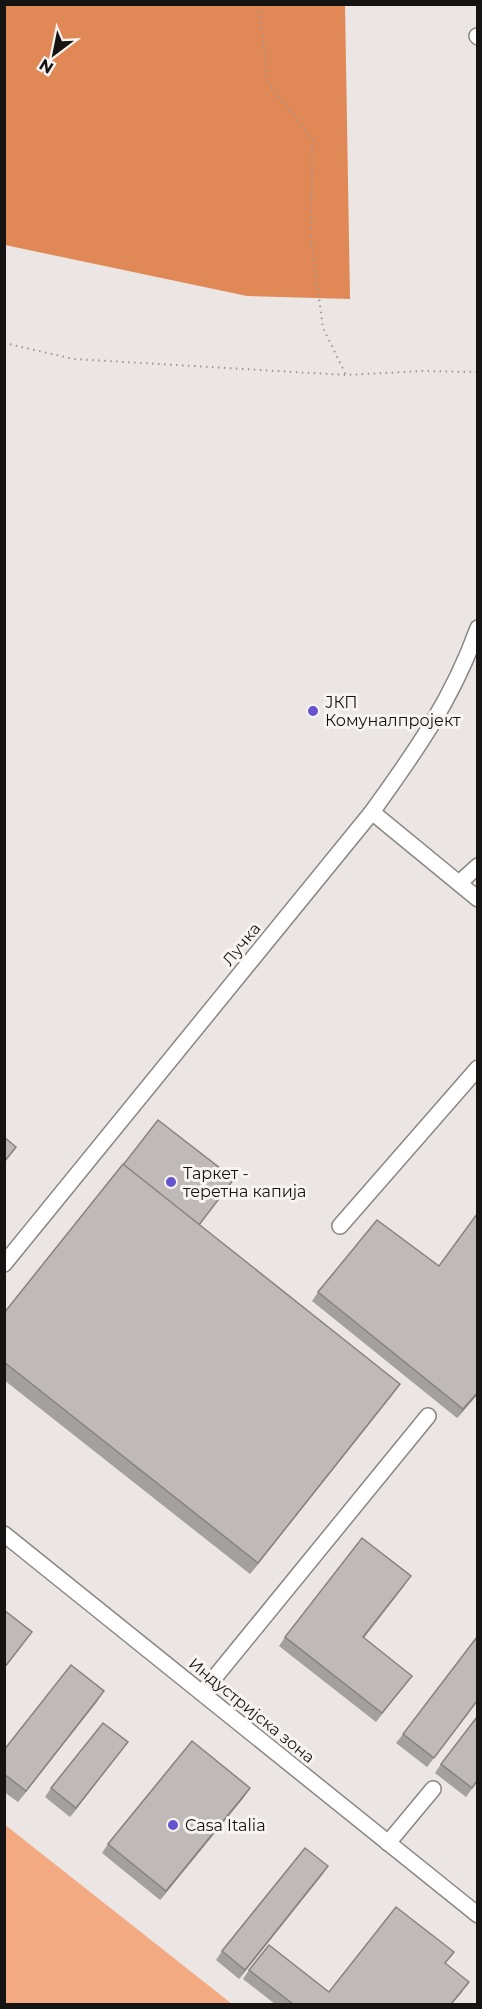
<svg xmlns="http://www.w3.org/2000/svg" width="482" height="2009" font-family="Montserrat,sans-serif">
	<style>
		.green { fill: #f3aa83 }
		.forest { fill: #e08956 }
		.lines { fill: none; stroke-linecap: round; stroke-linejoin: round }
		.minor-casing { stroke: #8a8684; stroke-width: 18 }
		.path { stroke: #9b9795; stroke-width: 2; stroke-dasharray: 1.5 4.5; stroke-linecap: butt }
		.minor { stroke: #fff; stroke-width: 15 }
		.wall { fill: #a4a09e }
		.shaded-wall { fill: #868281 }
		.building { fill: #bfbab8; stroke: #868281; stroke-width: 1.5 }
		.poi-dot { fill: #6554cd; stroke: #f8f4f1; stroke-width: 2 }
		.labels { text-anchor: middle; stroke-width: 6; stroke-linejoin: round; paint-order: stroke }
		.poi-label { font-size: 16px; fill: #161413; stroke: #f8f4f1; text-anchor: start }
		.street-label { font-size: 16px; fill: #161413; stroke: #f8f4f1 }
	</style>
	<rect width="100%" height="100%" fill="#ebe6e4"/>
	<path class="green" d="M4,1824L232,2004H5Z"/>
	<path class="forest" d="M5,4L345,5L350,299L247,296L5,245Z"/>
	<g class="lines">
		<defs>
			<g id="minor">
				<path d="M477,36L478,37"/>
				<path d="M372,812L478,899"/>
				<path d="M459,883L478,866"/>
				<path d="M340,1226L478,1068"/>
				<path d="M4,1264L372,812C416,751 452,700 478,628"/>
				<path d="M4,1534L478,1915"/>
				<path d="M202,1693L428,1416"/>
				<path d="M388,1843L433,1789"/>
			</g>
		</defs>
		<use href="#minor" class="minor-casing"/>
		<g class="path">
			<path d="M259,4L268,83L312,139L311,238L323,328L346,375"/>
			<path d="M4,343L74,359L346,375L423,371L478,372"/>
		</g>
		<use href="#minor" class="minor"/>
	</g>
	<g class="wall">
		<path d="M228,1188L199,1225L400,1384L392,1395L250,1574L4,1380V1313Z"/>
		<path d="M318,1292L477,1395L457,1418L312,1301Z"/>
		<path d="M405,1585L364,1638L412,1676L376,1722L279,1646L285,1637Z"/>
		<path d="M104,1691L18,1802L4,1792V1750Z"/>
		<path d="M477,1702L427,1767L396,1743L403,1734Z"/>
		<path d="M121,1751L70,1817L45,1797L51,1788Z"/>
		<path d="M441,1764L477,1782L466,1797L435,1773Z"/>
		<path d="M244,1797L160,1900L102,1853L108,1844Z"/>
		<path d="M328,1866L239,1979L216,1960L222,1951Z"/>
		<path d="M445,1964L463,1991L452,2004H275L243,1979L249,1970L329,1992Z"/>
	</g>
	<g class="shaded-wall">
		<path d="M400,1384L392,1395L250,1574L258,1563Z"/>
		<path d="M477,1393V1395L457,1418L463,1409Z"/>
		<path d="M104,1691L96,1703L18,1802L26,1791Z"/>
		<path d="M128,1742L121,1751L70,1817L76,1808Z"/>
		<path d="M250,1788L244,1797L160,1900L166,1891Z"/>
		<path d="M328,1866L322,1875L239,1979L245,1970Z"/>
	</g>
	<g class="building">
		<path d="M158,1120L234,1179L199,1225L123,1165Z"/>
		<path d="M4,1137L16,1147L4,1162Z"/>
		<path d="M123,1164L400,1384L258,1563L4,1362V1313Z"/>
		<path d="M477,1214V1393L463,1409L318,1292L377,1220L439,1266Z"/>
		<path d="M362,1538L411,1576L363,1637L412,1676L382,1713L285,1637Z"/>
		<path d="M4,1610L32,1632L4,1668Z"/>
		<path d="M477,1637V1701L434,1758L403,1734Z"/>
		<path d="M71,1665L104,1691L26,1791L4,1774V1750Z"/>
		<path d="M477,1717V1781L472,1788L441,1764Z"/>
		<path d="M103,1723L128,1742L76,1808L51,1788Z"/>
		<path d="M192,1741L250,1788L166,1891L108,1844Z"/>
		<path d="M305,1848L328,1866L245,1970L222,1951Z"/>
		<path d="M396,1907L454,1952L445,1963L469,1982L451,2004H293L249,1970L269,1945L329,1992Z"/>
	</g>
	<g class="poi-dot">
		<circle cx="313" cy="711" r="6"/>
		<circle cx="171" cy="1182" r="6"/>
		<circle cx="173" cy="1825" r="6"/>
	</g>
	<g class="labels">
		<g class="poi-label">
			<text x="325" y="708">ЈКП<tspan x="325" dy="18">Комуналпројект</tspan></text>
			<text x="183" y="1179">Таркет -<tspan x="183" dy="18">теретна капија</tspan></text>
			<text x="185" y="1831">Casa Italia</text>
		</g>
		<g class="street-label">
			<text transform="translate(241 944) rotate(-51)" y="6">Лучка</text>
			<text transform="translate(252 1710) rotate(39)" y="6">Индустријска зона</text>
		</g>
	</g>
	<rect width="482" height="2009" fill="none" stroke="#161413" stroke-width="12"/>
	<g transform="translate(54 54) rotate(212)" stroke="#f8f4f1" stroke-width="4.5" paint-order="stroke">
	<path d="M0-4.5L10 22L0 15L-10 22Z" fill="#161413"/>
	<text y="-9" font-size="16" font-weight="bold" text-anchor="middle" fill="#161413">N</text>
	</g>
</svg>
